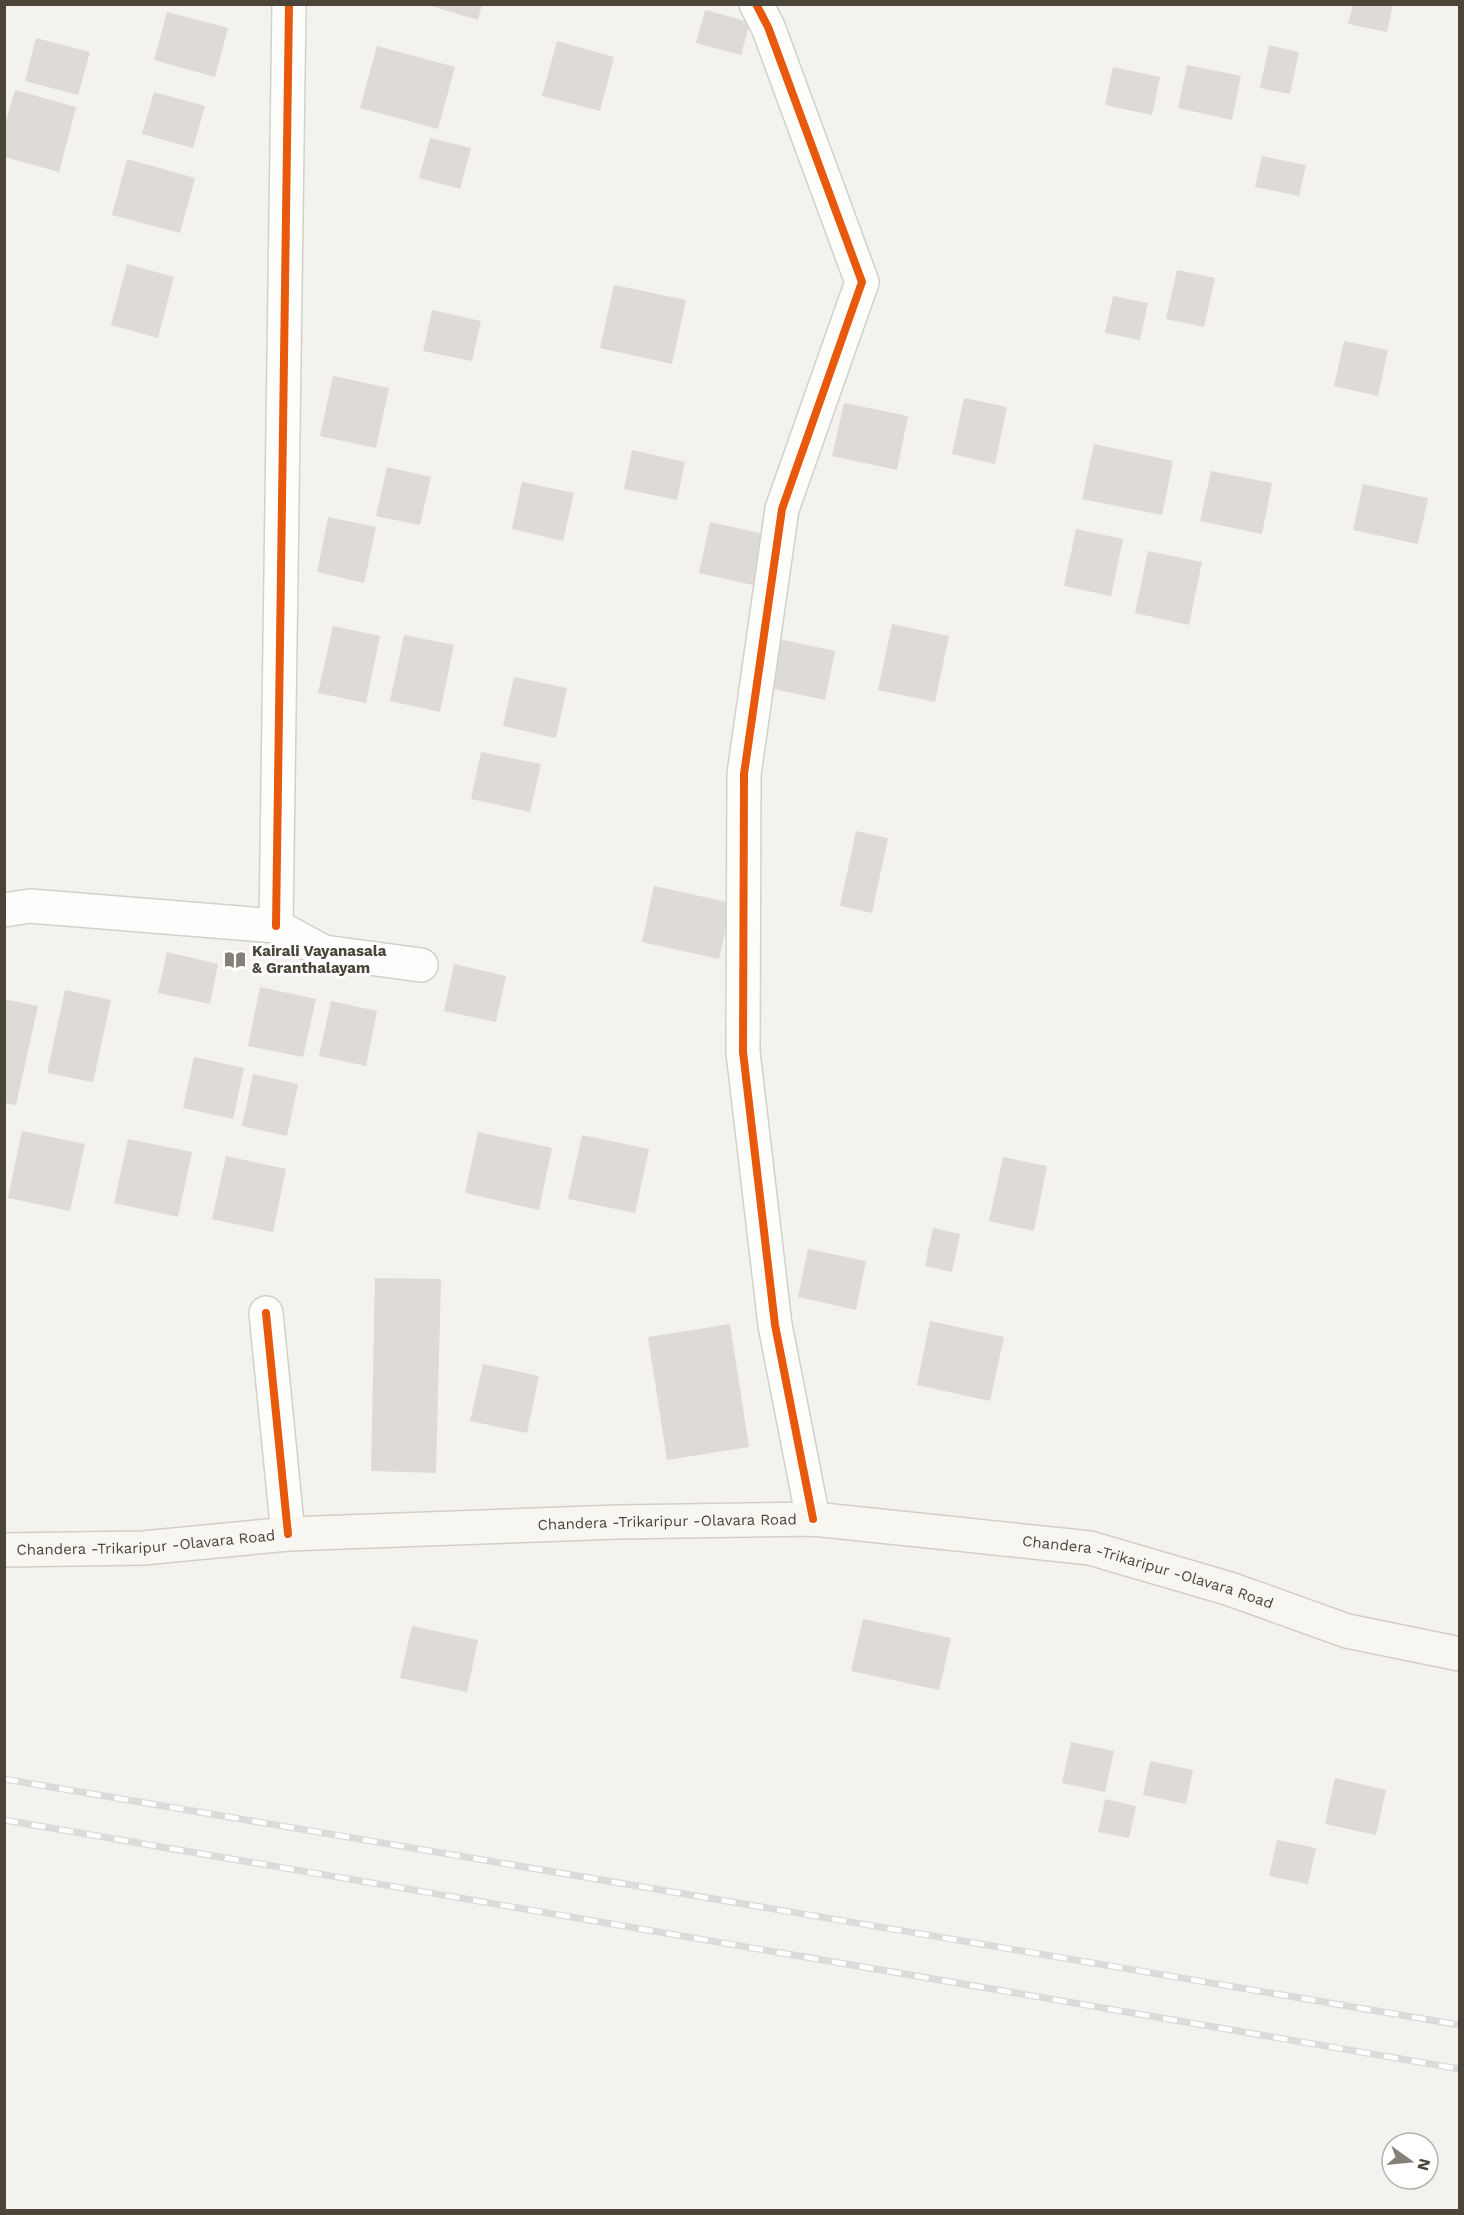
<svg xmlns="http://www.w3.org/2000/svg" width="1464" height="2215" font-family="'Work Sans',sans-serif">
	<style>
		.building { fill: #dedbd6 }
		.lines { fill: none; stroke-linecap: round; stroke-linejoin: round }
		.street-casing { stroke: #d2d0cb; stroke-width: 36 }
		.secondary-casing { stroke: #d3cfc5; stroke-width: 36 }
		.street { stroke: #fdfdfc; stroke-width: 33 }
		.secondary { stroke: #f7f6f1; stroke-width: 33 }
		.rail-casing { stroke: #dbdbda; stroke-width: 7 }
		.rail { stroke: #fff; stroke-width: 4.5; stroke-dasharray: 14; stroke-linecap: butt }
		.cycleway-casing { stroke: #fff; stroke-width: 11 }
		.cycleway { stroke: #e8590c; stroke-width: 8 }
		.labels { text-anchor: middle; stroke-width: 6; stroke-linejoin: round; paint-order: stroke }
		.poi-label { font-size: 15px; font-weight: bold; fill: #4b4439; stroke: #fff; text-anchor: start }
		.street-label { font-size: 15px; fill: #4b4439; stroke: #fff }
	</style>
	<rect width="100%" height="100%" fill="#f4f2ee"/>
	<g class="building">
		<path d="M424,4H482L478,20Z"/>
		<path d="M1353,4H1393L1387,32L1348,24Z"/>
		<path d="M705,10L750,22L741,55L696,43Z"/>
		<path d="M167,12L228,28L215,77L154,60Z"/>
		<path d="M36,38L90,52L78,95L25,81Z"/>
		<path d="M557,41L614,57L600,111L542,96Z"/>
		<path d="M1269,45L1299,52L1290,94L1260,88Z"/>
		<path d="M377,46L455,67L438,129L360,108Z"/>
		<path d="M1187,65L1241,76L1232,120L1178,108Z"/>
		<path d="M1113,67L1160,77L1152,115L1105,105Z"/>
		<path d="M15,90L76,107L59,172L4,157V128Z"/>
		<path d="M154,92L205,106L193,148L142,134Z"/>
		<path d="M430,138L471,148L460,189L419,178Z"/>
		<path d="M1262,156L1306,165L1299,196L1255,187Z"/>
		<path d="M127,159L195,178L180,233L112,215Z"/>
		<path d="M127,264L174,277L158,338L111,325Z"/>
		<path d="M1177,270L1215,278L1204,327L1166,319Z"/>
		<path d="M614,285L686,300L672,364L600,348Z"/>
		<path d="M1113,296L1148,303L1140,340L1105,333Z"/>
		<path d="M432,310L481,321L472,361L423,351Z"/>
		<path d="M1344,341L1388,350L1378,396L1334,386Z"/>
		<path d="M333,376L389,388L376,448L320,436Z"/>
		<path d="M964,398L1007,407L995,464L952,454Z"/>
		<path d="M844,403L908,416L897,470L832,456Z"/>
		<path d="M1094,444L1173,461L1162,515L1082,499Z"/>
		<path d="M632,450L685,462L677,500L624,489Z"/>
		<path d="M387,467L431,477L420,525L376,516Z"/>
		<path d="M1211,471L1272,483L1262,534L1200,521Z"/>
		<path d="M522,482L574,493L563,541L512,529Z"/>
		<path d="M1363,484L1428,498L1418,544L1353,530Z"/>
		<path d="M328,517L376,527L364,583L317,572Z"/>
		<path d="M710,522L769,535L757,586L699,573Z"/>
		<path d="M1076,529L1123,539L1111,596L1064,586Z"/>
		<path d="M1148,551L1202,562L1189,625L1135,613Z"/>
		<path d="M892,624L949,636L935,702L878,690Z"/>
		<path d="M333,626L380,636L366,703L318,693Z"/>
		<path d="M404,635L454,645L440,712L390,701Z"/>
		<path d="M779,639L835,651L825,700L769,688Z"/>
		<path d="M514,677L567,688L556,738L503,726Z"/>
		<path d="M481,752L541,764L530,812L471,799Z"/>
		<path d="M856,831L888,838L872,913L840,906Z"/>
		<path d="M654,886L732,903L719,959L642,942Z"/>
		<path d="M167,952L218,964L210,1004L158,993Z"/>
		<path d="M454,964L506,976L496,1022L444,1011Z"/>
		<path d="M260,987L316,999L303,1057L248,1046Z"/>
		<path d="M65,990L111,1000L93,1082L47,1073Z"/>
		<path d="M4,999L38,1006L16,1105L4,1103Z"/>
		<path d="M331,1001L377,1011L366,1066L319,1056Z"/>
		<path d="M194,1057L244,1068L233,1119L183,1108Z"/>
		<path d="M253,1074L298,1084L287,1136L242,1126Z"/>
		<path d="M22,1131L85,1144L70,1211L8,1198Z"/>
		<path d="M478,1132L552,1148L539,1210L465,1193Z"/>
		<path d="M582,1135L649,1149L635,1213L568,1199Z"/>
		<path d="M128,1139L192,1152L178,1217L114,1203Z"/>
		<path d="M226,1156L286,1169L273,1232L212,1219Z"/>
		<path d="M1003,1157L1047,1166L1034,1231L989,1221Z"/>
		<path d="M933,1228L960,1234L952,1272L925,1266Z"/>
		<path d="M808,1249L866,1261L856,1310L798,1297Z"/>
		<path d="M375,1278L441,1279L436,1473L371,1471Z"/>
		<path d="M930,1321L1004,1337L990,1401L917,1385Z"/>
		<path d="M730,1324L749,1447L667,1460L648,1337Z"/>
		<path d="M483,1364L539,1376L527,1433L470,1421Z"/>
		<path d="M863,1619L951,1638L939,1690L851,1671Z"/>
		<path d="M412,1626L478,1640L467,1692L400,1678Z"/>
		<path d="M1071,1742L1114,1751L1105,1792L1062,1783Z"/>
		<path d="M1150,1761L1193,1770L1186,1804L1143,1795Z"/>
		<path d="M1335,1778L1386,1790L1376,1835L1325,1824Z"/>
		<path d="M1105,1799L1136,1806L1129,1838L1098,1832Z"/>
		<path d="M1277,1840L1316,1848L1308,1884L1269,1876Z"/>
	</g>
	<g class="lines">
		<defs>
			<g id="street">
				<path d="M756,4L768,27L862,282L782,509L744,774L743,1052L775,1325L813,1519"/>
				<path d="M4,910L30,906L276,926L324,952L421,965"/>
				<path d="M276,926L289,4"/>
				<path d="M266,1313L288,1534"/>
			</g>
			<g id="secondary">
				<path id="s1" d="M4,1550L143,1548L288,1534L618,1522L813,1519L1090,1548L1230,1589L1347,1631L1460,1654"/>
			</g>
		</defs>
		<use href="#street" class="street-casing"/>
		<use href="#secondary" class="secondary-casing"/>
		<use href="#street" class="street"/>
		<use href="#secondary" class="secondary"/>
		<defs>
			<g id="rail">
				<path d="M4,1779L1460,2025"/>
				<path d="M4,1820L1460,2069"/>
			</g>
		</defs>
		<use href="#rail" class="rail-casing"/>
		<use href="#rail" class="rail"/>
		<defs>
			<g id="cycleway">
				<path d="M756,4L768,27L862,282L782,509L744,774L743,1052L775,1325L813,1519"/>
				<path d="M276,926L289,4"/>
				<path d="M266,1313L288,1534"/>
			</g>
		</defs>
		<use href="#cycleway" class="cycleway-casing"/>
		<use href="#cycleway" class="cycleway"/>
	</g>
	<defs>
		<symbol id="library-bare" viewBox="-9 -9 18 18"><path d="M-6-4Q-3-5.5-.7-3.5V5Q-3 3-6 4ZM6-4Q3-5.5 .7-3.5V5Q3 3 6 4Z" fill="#868178" stroke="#fff" stroke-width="2.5" paint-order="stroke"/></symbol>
	</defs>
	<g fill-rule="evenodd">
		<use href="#library-bare" x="220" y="945" width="30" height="30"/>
	</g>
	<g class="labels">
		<g class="poi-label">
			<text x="252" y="956">Kairali Vayanasala<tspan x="252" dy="17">&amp; Granthalayam</tspan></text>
		</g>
		<g class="street-label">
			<text dy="5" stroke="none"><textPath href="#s1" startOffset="664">Chandera -Trikaripur -Olavara Road</textPath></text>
			<text dy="5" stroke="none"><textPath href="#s1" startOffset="142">Chandera -Trikaripur -Olavara Road</textPath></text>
			<text dy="5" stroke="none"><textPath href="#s1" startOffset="1150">Chandera -Trikaripur -Olavara Road</textPath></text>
		</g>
	</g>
	<rect width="1464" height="2215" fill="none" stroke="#4b4439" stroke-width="12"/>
	<g transform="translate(1410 2161) rotate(105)"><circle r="28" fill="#ffffff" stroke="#b7b4b0" stroke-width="1.5"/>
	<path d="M0-4.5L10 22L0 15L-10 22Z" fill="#868178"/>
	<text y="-9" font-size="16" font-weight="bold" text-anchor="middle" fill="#4b4439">N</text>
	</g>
</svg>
